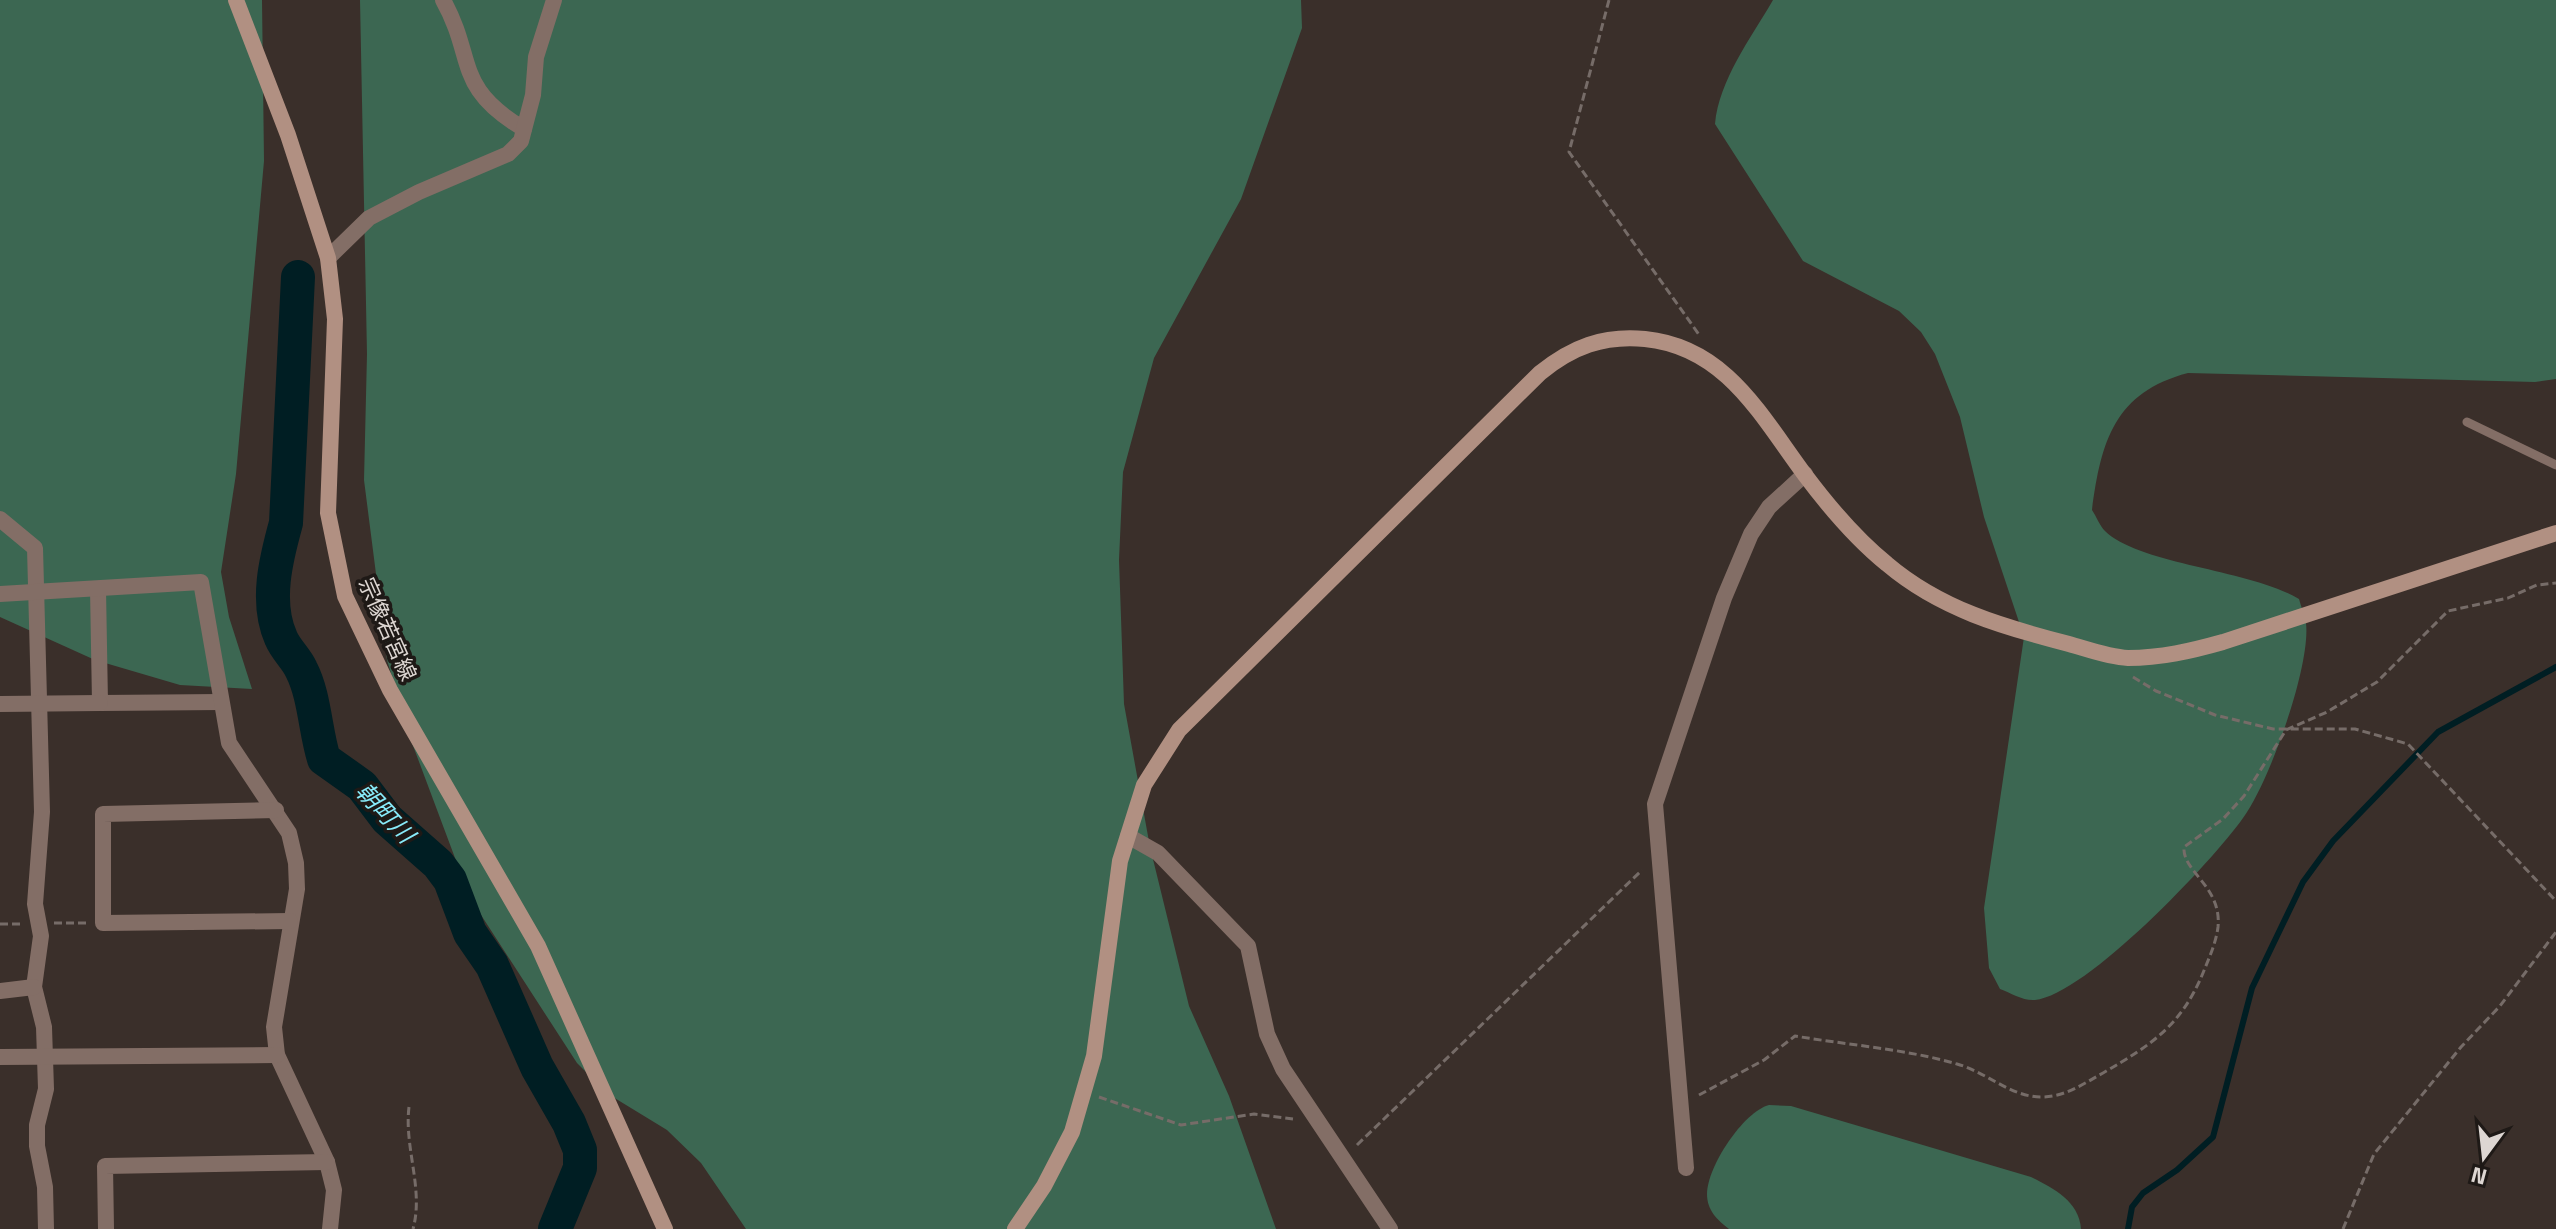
<svg xmlns="http://www.w3.org/2000/svg" width="2556" height="1229" font-family="'Titillium Web','Noto Sans JP',sans-serif">
	<style>
		.green { fill: #3c6752 }
		.lines { fill: none; stroke-linecap: round; stroke-linejoin: round }
		.stream { stroke: #001e23; stroke-width: 6 }
		.river { stroke: #001e23; stroke-width: 34 }
		.path { stroke: #766c68; stroke-width: 3; stroke-dasharray: 8 4; stroke-linecap: butt }
		.lane { stroke: #836e66; stroke-width: 9 }
		.street { stroke: #836e66; stroke-width: 16 }
		.secondary { stroke: #b19082; stroke-width: 16 }
		.labels { text-anchor: middle; stroke-width: 7; stroke-linejoin: round; paint-order: stroke }
		.street-label { font-size: 22px; fill: #ddd6d2; stroke: #1e1916 }
		.water-label { font-size: 24px; font-style: italic; fill: #88ebfa; stroke: #1e1916 }
	</style>
	<rect width="100%" height="100%" fill="#3a2f2a"/>
	<g class="green">
		<path d="M0,0H262L264,161L236,474L221,572L229,617L252,689L180,685L95,660L0,617Z"/>
		<path d="M360,0H1301L1302,28L1241,199L1154,358L1123,472L1119,560L1124,704L1150,847L1189,1006L1229,1096L1276,1229H746L701,1163L667,1130L608,1094L577,1063L470,898L412,743L387,660L364,480L367,354Z"/>
		<path d="M1773,0H2556V379L2535,382L2188,373C2115,392 2101,441 2092,510C2096,516 2100,526 2105,531C2140,565 2249,569 2299,599C2301,607 2305,615 2306,623C2311,666 2269,783 2243,818C2212,862 2086,995 2035,1000C2023,1001 2011,993 2000,989L1989,968L1984,908L2024,637L1984,517L1960,417L1935,354L1921,332L1899,311L1803,261L1715,124C1719,80 1751,38 1773,0Z"/>
		<path d="M1769,1105L1791,1106L2031,1177C2053,1188 2079,1201 2081,1229H1729C1717,1220 1707,1210 1707,1194C1707,1167 1743,1112 1769,1105Z"/>
	</g>
	<g class="lines">
		<path class="stream" d="M2128,1229L2132,1207L2143,1193L2177,1170L2213,1137L2252,988L2303,882L2333,841L2438,732L2556,667"/>
		<path class="river" d="M298,277L286,523C276,559 265,602 281,638C286,650 296,658 301,669C315,696 315,731 324,759L362,786L387,819L438,864L450,880L470,933L492,965L537,1067L569,1123L580,1150V1168L555,1229"/>
		<g class="path">
			<path d="M1609,0L1569,152L1700,336"/>
			<path d="M2133,677L2156,691L2215,715L2273,729H2355L2408,744L2556,901"/>
			<path d="M54,923H87"/>
			<path d="M0,924H23"/>
			<path d="M1699,1095L1764,1060L1795,1036C1848,1045 1906,1049 1957,1064C1986,1072 2011,1097 2041,1097C2065,1097 2083,1084 2103,1073C2151,1045 2181,1026 2203,973C2209,958 2216,943 2218,927C2222,886 2182,872 2184,847L2223,819L2244,796L2286,730L2327,712L2377,682L2448,611L2508,598L2537,585L2556,583"/>
			<path d="M1099,1097L1181,1125L1254,1114L1293,1119"/>
			<path d="M409,1107C404,1148 424,1189 413,1229"/>
			<path d="M1357,1145L1642,870"/>
			<path d="M2343,1229L2374,1154L2461,1047L2500,1006L2556,932"/>
		</g>
		<path class="lane" d="M2467,422L2556,465"/>
		<g class="street">
			<path d="M443,0C476,59 453,87 524,129"/>
			<path d="M328,258L369,218L419,192L508,154L521,141L533,95L536,57L554,0"/>
			<path d="M0,519L35,548L42,812L35,904L41,936L34,987L44,1027L46,1089L37,1125V1146L45,1187L46,1229"/>
			<path d="M98,589L100,703L221,702"/>
			<path d="M0,594L201,582L229,743L289,833L296,863L297,889L274,1027L277,1055L327,1162L334,1190L330,1229"/>
			<path d="M0,704L100,703"/>
			<path d="M276,810L103,814V923L290,921"/>
			<path d="M1128,836L1158,853L1248,946L1267,1034L1283,1069L1390,1229"/>
			<path d="M0,991L34,987"/>
			<path d="M0,1057L277,1055"/>
			<path d="M1686,1168L1655,804L1724,598L1751,534L1769,507L1805,474"/>
			<path d="M106,1229L105,1166L327,1162"/>
		</g>
		<g class="secondary">
			<path d="M236,0L288,135L328,258L335,319L328,513L345,596L390,690L538,946L665,1229"/>
			<path d="M1015,1229L1044,1186L1072,1132L1094,1056L1120,861L1144,785L1179,730L1540,373C1572,347 1603,335 1645,339C1726,347 1761,416 1805,475C1829,507 1856,539 1887,564C1940,609 2003,627 2069,644C2087,649 2108,657 2128,658C2161,658 2191,651 2223,642L2556,533"/>
		</g>
	</g>
	<g class="labels">
		<g class="street-label">
			<text transform="translate(388 629) rotate(66)" y="8">宗像若宮線</text>
		</g>
		<g class="water-label">
			<text transform="translate(385 813) rotate(47)" y="8">朝町川</text>
		</g>
	</g>
	<g transform="translate(2484 1157) rotate(195)" stroke="#1e1916" stroke-width="6" paint-order="stroke">
	<path d="M0-6L14 30L0 20L-14 30Z" fill="#ddd6d2"/>
	<text y="-12" font-size="22" font-weight="bold" text-anchor="middle" fill="#ddd6d2">N</text>
	</g>
</svg>
